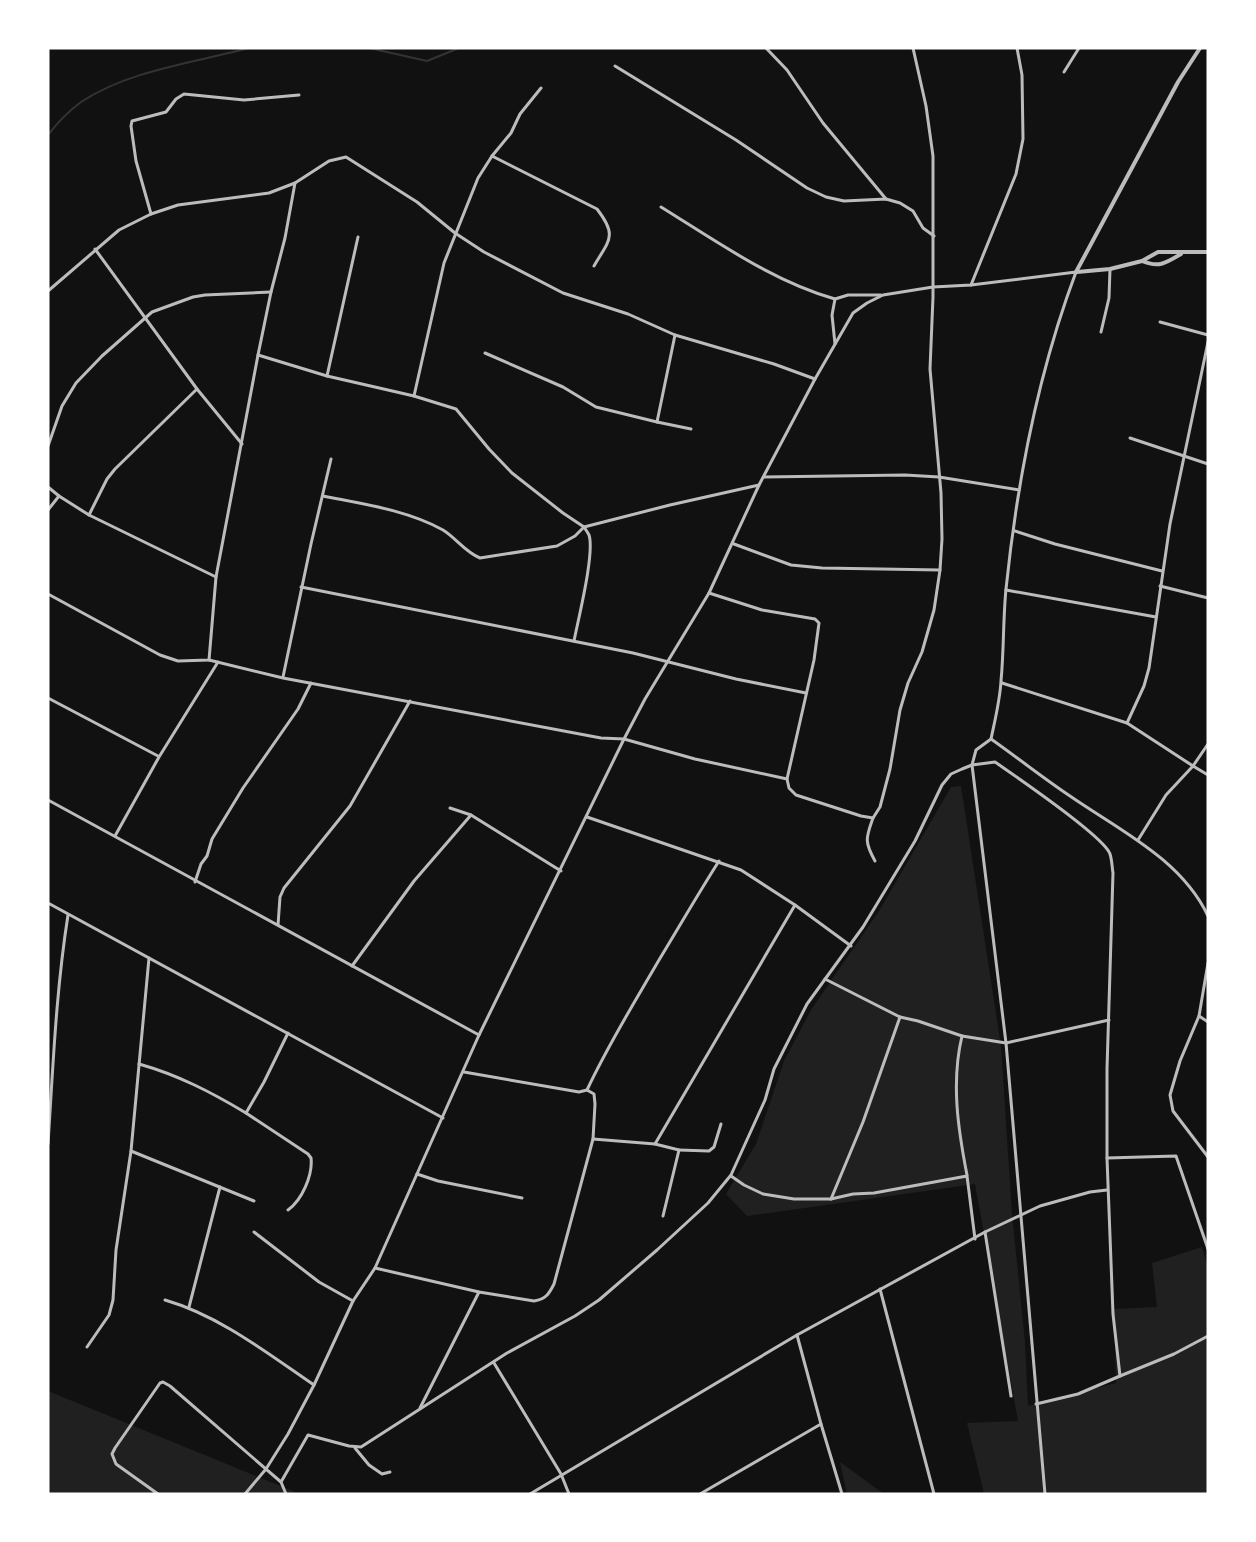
<svg xmlns="http://www.w3.org/2000/svg" width="1256" height="1542" font-family="'Alegreya Sans',sans-serif">
	<style>
		.green { fill: #202020 }
		.lines { fill: none; stroke-linecap: round; stroke-linejoin: round }
		.stream { stroke: #333; stroke-width: 2 }
		.minor { stroke: #bcbcbc; stroke-width: 3 }
		.tertiary { stroke: #bcbcbc; stroke-width: 4 }
	</style>
	<rect width="100%" height="100%" fill="#111"/>
	<g class="green">
		<path d="M961,786L1001,1046L1012,1214L1025,1342L1028,1406L1116,1383L1114,1309L1157,1307L1152,1263L1202,1247L1208,1268V1494H984L967,1423L1018,1421L975,1184L747,1216L726,1194L756,1144L784,1061L811,1010L879,911L951,787Z"/>
		<path d="M48,1391L300,1494H48Z"/>
		<path d="M840,1462L884,1494H847Z"/>
	</g>
	<g class="lines">
		<g class="stream">
			<path d="M369,48L427,61L459,48"/>
			<path d="M48,135C57,123 69,111 81,102C130,70 193,63 249,48"/>
		</g>
		<g class="minor">
			<path d="M766,48L787,70L823,123L886,199"/>
			<path d="M615,66L736,140L807,188L826,197L844,201L886,199L900,203L913,211L923,228L934,236"/>
			<path d="M1064,72L1079,48"/>
			<path d="M492,156L511,133L520,114L541,88"/>
			<path d="M661,207C716,241 772,281 835,299"/>
			<path d="M151,214L136,161L131,126L132,121L166,112L176,99L184,94L244,100L299,95"/>
			<path d="M95,249L197,389"/>
			<path d="M971,285L1016,174L1023,139L1022,75L1017,48"/>
			<path d="M48,291L119,230L151,214L178,205L269,193L295,183L329,161L346,157L417,202L455,233L484,252L563,293L628,314L675,335L774,364L815,379"/>
			<path d="M1160,322L1208,335"/>
			<path d="M1101,332L1109,298L1110,269"/>
			<path d="M835,344L832,315L835,299L848,295H881"/>
			<path d="M485,353L563,387L596,407L657,422L675,335"/>
			<path d="M258,355L327,376L414,396L456,409L489,449L512,473L563,513L584,527L670,505L759,485"/>
			<path d="M327,376L358,237"/>
			<path d="M414,396L444,263L478,178L492,156L597,209C618,236 609,240 594,266"/>
			<path d="M657,422L691,429"/>
			<path d="M1130,438L1208,464"/>
			<path d="M48,446L62,406L76,383L102,356L152,312L193,297L205,295L271,292"/>
			<path d="M764,477L905,475L939,477L1019,490"/>
			<path d="M48,487L59,496"/>
			<path d="M323,496C363,504 407,510 443,530C456,538 465,552 480,558L557,546L575,536L584,527C586,530 588,533 589,535C595,553 578,620 574,641"/>
			<path d="M48,510L59,496L89,515L216,577"/>
			<path d="M89,515L107,479L115,469L197,389L242,444"/>
			<path d="M1015,531L1055,544L1162,571"/>
			<path d="M734,544L791,565L822,568L940,570"/>
			<path d="M1160,586L1208,598"/>
			<path d="M301,587L633,653L736,679L806,693"/>
			<path d="M1006,590L1156,617"/>
			<path d="M709,593L762,610L815,619L819,623L814,660L787,779"/>
			<path d="M48,594L160,655L178,661L209,660L216,577L258,355L271,292L285,238L295,183"/>
			<path d="M209,660L283,678L601,738L624,739L695,759L787,779L789,788L796,795L861,816L873,818L880,807L890,769L900,710L908,683L922,652L934,610L940,570L942,539L941,493L930,369L933,297V156L926,106L913,48"/>
			<path d="M283,677L311,544L331,459"/>
			<path d="M1002,683L1127,723L1193,766L1208,744"/>
			<path d="M48,698L158,756"/>
			<path d="M1127,723L1144,686L1149,668L1170,524L1208,342"/>
			<path d="M991,739C1018,758 1043,778 1070,796C1119,830 1181,859 1208,916"/>
			<path d="M48,800L479,1035"/>
			<path d="M450,808L471,815L561,871"/>
			<path d="M587,817L741,870L795,905L851,946"/>
			<path d="M873,818C866,838 864,841 875,861"/>
			<path d="M115,836L159,757L218,662"/>
			<path d="M1138,840L1166,795L1193,766L1208,775"/>
			<path d="M195,882L201,864L207,856L212,839L243,788L298,709L311,683"/>
			<path d="M48,903L443,1118"/>
			<path d="M278,925L280,897L284,888L350,806L410,701"/>
			<path d="M1208,963L1199,1016L1180,1061L1170,1095L1173,1111L1208,1157"/>
			<path d="M352,966L414,881L471,815"/>
			<path d="M825,979L900,1017L918,1021L962,1036C951,1082 958,1129 967,1175"/>
			<path d="M1199,1016L1208,1022"/>
			<path d="M962,1036L1006,1043L1109,1020"/>
			<path d="M139,1064C178,1075 211,1092 246,1113L264,1082L288,1033"/>
			<path d="M587,1090C608,1045 634,1003 659,960C679,927 698,894 719,861"/>
			<path d="M246,1113L308,1154L311,1158C313,1175 302,1200 288,1210"/>
			<path d="M593,1139L655,1144L679,1150L663,1216"/>
			<path d="M48,1144C53,1067 56,991 68,915"/>
			<path d="M655,1144L795,905"/>
			<path d="M679,1150L709,1151L714,1147L721,1124"/>
			<path d="M131,1151L254,1201"/>
			<path d="M1107,1158L1176,1156L1208,1249"/>
			<path d="M417,1174L438,1181L522,1198"/>
			<path d="M731,1176L744,1185L763,1194L794,1199H831L853,1194L874,1193L967,1176L975,1239"/>
			<path d="M831,1199L863,1122L900,1017"/>
			<path d="M254,1232L319,1282L353,1301"/>
			<path d="M985,1232L1011,1396"/>
			<path d="M375,1268L479,1292L534,1301C546,1299 549,1294 554,1284L593,1139L595,1104L594,1094L587,1090L579,1092L464,1072"/>
			<path d="M880,1289L934,1494"/>
			<path d="M165,1300C220,1316 267,1353 314,1385"/>
			<path d="M189,1307L220,1187"/>
			<path d="M797,1335L821,1424L842,1494"/>
			<path d="M87,1347L109,1315L113,1300L116,1250L131,1151L149,958"/>
			<path d="M494,1363L561,1474L569,1494"/>
			<path d="M1120,1376L1174,1354L1208,1336"/>
			<path d="M420,1408L479,1292"/>
			<path d="M355,1448L369,1465L382,1474L390,1472"/>
			<path d="M281,1482L308,1435L349,1446L361,1447L507,1353L575,1316L599,1300L657,1250L708,1203L731,1175L765,1100L774,1069L807,1004L863,927L915,841L942,785L951,774L962,769L972,765L995,762C1015,776 1104,836 1110,854C1112,860 1112,867 1113,873L1107,1069V1158L1113,1314L1120,1376L1078,1394L1036,1404"/>
			<path d="M158,1494L116,1464L112,1454L115,1448L160,1383L163,1382L170,1386L281,1482L286,1494"/>
			<path d="M245,1494L266,1469L288,1434L314,1385L353,1301L375,1268L479,1035L624,739L645,699L709,593L759,485L815,379L853,313L867,303L883,295L933,287L971,285L1076,272C1038,373 1017,482 1006,589C1003,619 1004,650 1001,681C1000,700 995,720 991,739L976,750L972,765L1006,1043L1045,1494"/>
			<path d="M530,1494L797,1335L985,1232L1040,1206L1090,1192L1107,1190"/>
			<path d="M700,1494L821,1424"/>
		</g>
		<g class="tertiary">
			<path d="M1142,261C1159,268 1166,263 1181,254"/>
			<path d="M1076,272L1178,82L1200,48"/>
			<path d="M1077,272L1110,269L1142,261L1158,252H1208"/>
		</g>
	</g>
	<rect width="1256" height="1542" fill="none" stroke="#ffffff" stroke-width="99"/>
</svg>
